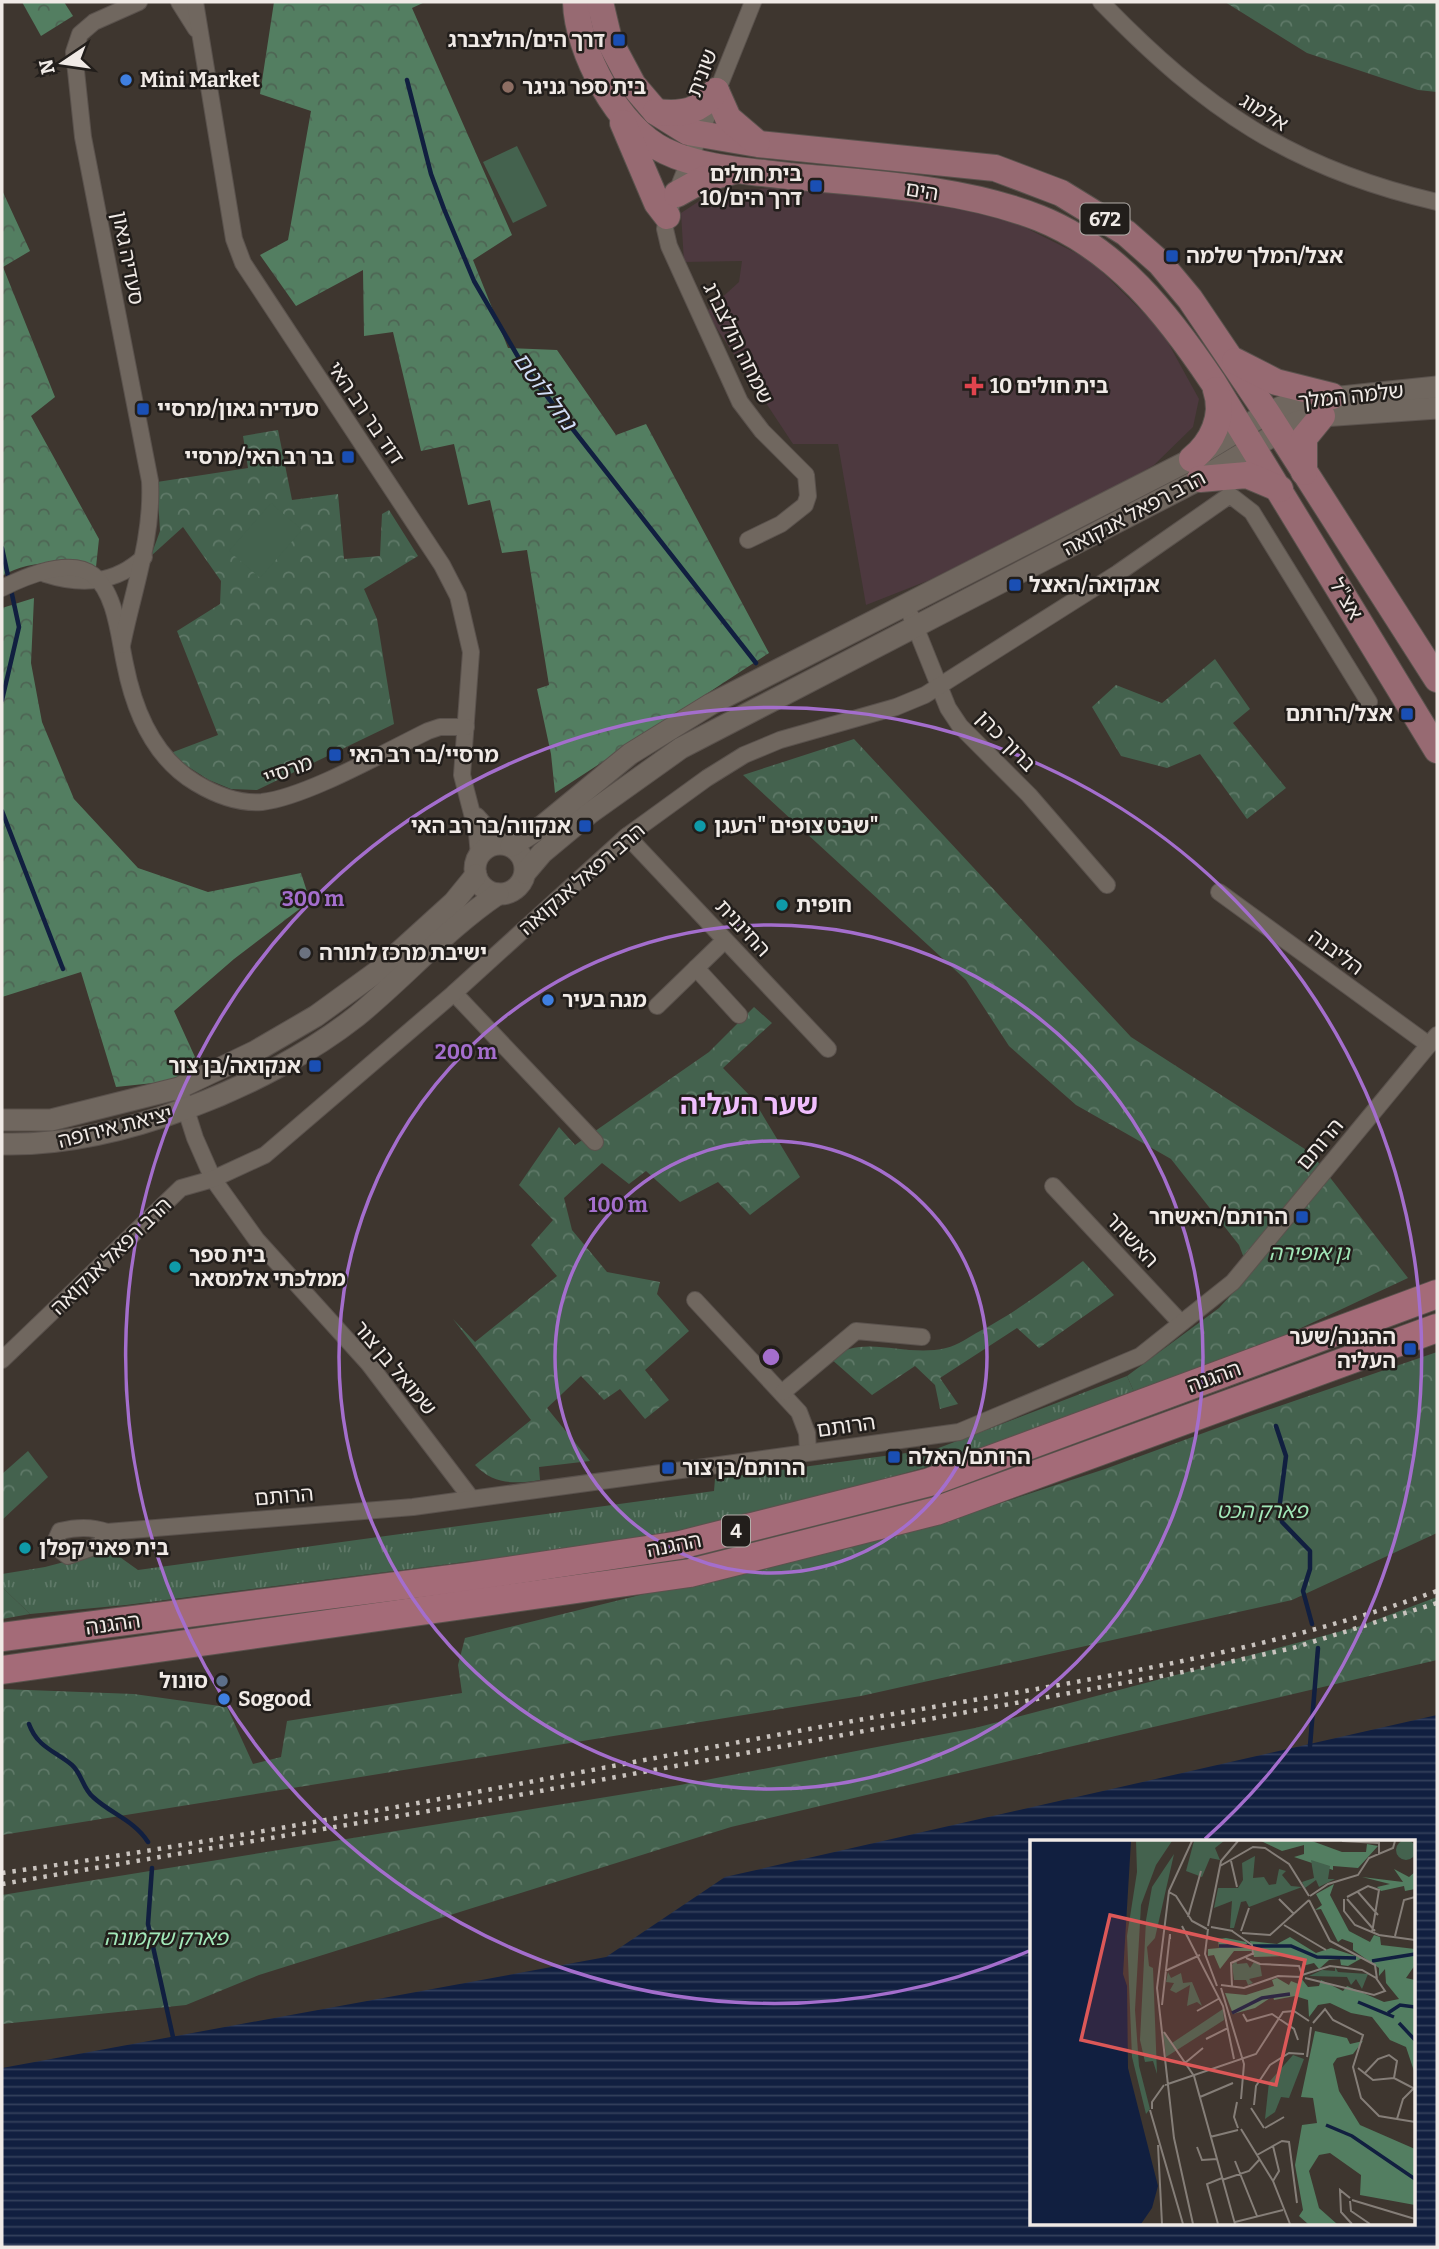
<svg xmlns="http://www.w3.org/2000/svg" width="1439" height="2249" font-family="Bitter,'Noto Sans Hebrew',serif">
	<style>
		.medical { fill: #4d393f }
		.grass { fill: url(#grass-tufts) }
		.forest { fill: url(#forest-crowns) }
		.park { fill: url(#park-crowns) }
		.pitch { fill: #44624e }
		.water { fill: url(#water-rules); fill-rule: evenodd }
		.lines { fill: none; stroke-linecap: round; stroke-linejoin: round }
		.stream { stroke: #111f40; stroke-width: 4.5 }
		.minor-casing { stroke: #5a524d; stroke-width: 18 }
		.tertiary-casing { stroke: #5a524d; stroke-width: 23 }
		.primary-casing { stroke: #5a524d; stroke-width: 28 }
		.trunk-casing { stroke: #5a524d; stroke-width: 30 }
		.minor { stroke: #70675f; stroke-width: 16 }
		.tertiary { stroke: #70675f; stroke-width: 21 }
		.primary { stroke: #976a72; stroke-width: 26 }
		.trunk { stroke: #a46b78; stroke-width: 28 }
		.rail { stroke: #c9c3be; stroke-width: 4.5; stroke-dasharray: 3.5 7; stroke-linecap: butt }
		.ring { fill: none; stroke: #a46ecd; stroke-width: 3.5 }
		.transit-dot { fill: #1a4fb4; stroke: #221e1b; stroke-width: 2.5 }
		.shop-dot { fill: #3f7fe0; stroke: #221e1b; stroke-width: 2.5 }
		.education-dot { fill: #8d6e63; stroke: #221e1b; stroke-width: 2.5 }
		.health-dot { fill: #e0444e; stroke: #221e1b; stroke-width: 2.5 }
		.culture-dot { fill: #0f9aa8; stroke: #221e1b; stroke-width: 2.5 }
		.worship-dot { fill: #6b7280; stroke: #221e1b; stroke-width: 2.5 }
		.service-dot { fill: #5c6f8a; stroke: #221e1b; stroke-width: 2.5 }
		.labels { text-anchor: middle; stroke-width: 5; stroke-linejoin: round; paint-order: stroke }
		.shield { fill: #221e1b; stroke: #b2ada9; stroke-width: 2 }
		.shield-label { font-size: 19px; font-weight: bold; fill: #f0eae6 }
		.poi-label { font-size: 21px; font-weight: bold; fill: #f0eae6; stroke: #221e1b; text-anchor: start }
		.street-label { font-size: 21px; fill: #f0eae6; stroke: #221e1b }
		.park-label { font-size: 21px; font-style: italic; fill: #a2e8b9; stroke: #221e1b }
		.water-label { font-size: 23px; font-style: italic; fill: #d0dcf6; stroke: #221e1b }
		.district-label { font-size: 28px; font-weight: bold; fill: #f0befd; stroke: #221e1b }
		.inset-river { fill: none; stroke: #111f40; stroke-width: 3.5 }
		.inset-road { fill: none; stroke: #857e78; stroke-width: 2 }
		.view { fill: #dc5858; fill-opacity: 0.15; stroke: #dc5858; stroke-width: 3.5 }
		.inset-edge { fill: none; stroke: #f0eae6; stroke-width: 3.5 }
		.centre { fill: #a46ecd; stroke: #221e1b; stroke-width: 3.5 }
		.ring-label { font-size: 21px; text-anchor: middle; font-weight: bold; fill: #a46ecd; stroke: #221e1b; stroke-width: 5; stroke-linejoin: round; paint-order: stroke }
	</style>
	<defs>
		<pattern id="grass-tufts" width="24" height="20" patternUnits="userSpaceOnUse" patternTransform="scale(1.75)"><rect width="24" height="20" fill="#44624e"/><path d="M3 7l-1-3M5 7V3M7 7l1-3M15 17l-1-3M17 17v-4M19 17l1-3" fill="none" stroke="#5f7968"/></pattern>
		<pattern id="forest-crowns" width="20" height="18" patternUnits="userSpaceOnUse" patternTransform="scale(1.75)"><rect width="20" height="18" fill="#537e61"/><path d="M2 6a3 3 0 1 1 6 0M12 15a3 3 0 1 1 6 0" fill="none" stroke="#4e6554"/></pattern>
		<pattern id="park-crowns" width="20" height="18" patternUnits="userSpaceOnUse" patternTransform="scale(1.75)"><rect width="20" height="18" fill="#44624e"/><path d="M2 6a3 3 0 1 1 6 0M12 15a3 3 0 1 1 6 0" fill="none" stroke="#5f7968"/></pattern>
		<pattern id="water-rules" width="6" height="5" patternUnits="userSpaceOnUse" patternTransform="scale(1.75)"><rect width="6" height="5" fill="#111f40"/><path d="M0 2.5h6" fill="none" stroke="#34405c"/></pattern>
	</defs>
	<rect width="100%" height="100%" fill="#3e362f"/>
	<path class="medical" d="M772,188L863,195L1000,215L1090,260L1161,330L1199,399L1193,427L1154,465L1097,497L927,581L866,605L838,444H793L706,312L739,282L742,261L684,262L681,213L713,192Z"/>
	<path class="grass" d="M1127,1376L1135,1394L958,1458L741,1520L637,1540L126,1605L30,1614L2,1587V1574L45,1567L110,1550L138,1570L714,1491L715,1479L936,1449Z"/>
	<g class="forest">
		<path d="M22,2H64L73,16L41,36Z"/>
		<path d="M274,2H425L412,8L512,235L473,260L508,348L557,350L616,435L646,424L769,653L555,793L551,754L537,689L549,685L527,550L502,553L490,500L468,505L454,444L421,451L393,332L364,336L363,270L296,306L260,255L288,240L311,111L260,94Z"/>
		<path d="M2,190L30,251L3,267L55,397L31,416L99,539L96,567C64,563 31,558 2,576Z"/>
		<path d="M34,598L31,663L42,722L74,799L138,868L208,892L301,873L310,901L234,959L174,1011L200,1068L172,1081L116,1087L81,972L2,997V608Z"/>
	</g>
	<g class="park">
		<path d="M1225,2H1437V92L1418,90L1307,53Z"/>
		<path d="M278,430L292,500L338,494L344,559L380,556L382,514L389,510L418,556L364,589L377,619L394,724L257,790L231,789L209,780L168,754L218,735L177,631L220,604L221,581L183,527L151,556L160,531L157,482L248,468L243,436Z"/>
		<path d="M1215,659L1250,709L1233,723L1286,788L1247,819L1200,754L1167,768L1121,756L1092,707L1116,685L1162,703Z"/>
		<path d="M854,739L1131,1037L1311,1153L1408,1278C1319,1319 1229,1365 1135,1394L1127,1376L1219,1308L1250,1274L1239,1245L1171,1159L1076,1105L1009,1046L966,980L743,775Z"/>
		<path d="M754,1007L772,1023L723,1068L753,1099L800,1177L750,1215L718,1182L680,1202L646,1171L629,1184L602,1163L564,1198L572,1230L607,1272L660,1282L657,1294L689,1331L645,1370L669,1400L645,1419L620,1389L604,1400L581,1376L547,1408L590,1461L539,1467L540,1480C515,1484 494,1485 475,1465L531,1420L453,1319L475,1342L557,1276L531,1245L553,1220L519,1185L559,1127L575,1145L709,1052Z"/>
		<path d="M1083,1261L1114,1295L1039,1348L1017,1328L940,1378L958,1404L940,1409L935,1385L915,1366L872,1395L830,1358C865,1333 904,1358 946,1348C958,1345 969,1337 980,1331C1018,1311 1049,1287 1083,1261Z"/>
		<path d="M1437,1352V1533L1292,1600L861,1696L2,1835V1689L134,1694L227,1707L253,1764L281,1757L287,1721L462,1693L458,1665L465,1638L958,1517L1105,1469L1250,1416Z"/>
		<path d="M28,1451L48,1477L2,1520V1474Z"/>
		<path d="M2,1587L30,1614L2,1619Z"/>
		<path d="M1437,1597V1660L731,1827L259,1975L186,2005L2,2024V1895L680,1785L975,1728L1357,1627Z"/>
	</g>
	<g class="pitch">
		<path d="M517,146L547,206L513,223L483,162Z"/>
		<path d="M271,503L302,530L260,578L229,551Z"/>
	</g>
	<path class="water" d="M1437,1715V2247H2V2068L606,1957L725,1877ZM1031,1841H1413V2223H1031Z"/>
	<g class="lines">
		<g class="stream">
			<path d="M407,80L431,174L444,209L474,281L524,367L756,663"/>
			<path d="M2,548L19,627L2,700"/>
			<path d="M2,811L63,969"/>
			<path d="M1276,1426L1286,1456L1279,1510L1282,1522L1310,1551V1569L1303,1591L1312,1624"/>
			<path d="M29,1724C37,1747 55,1751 72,1765C82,1774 83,1789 93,1797C111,1814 134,1820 148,1842"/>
			<path d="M1310,1746L1318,1648"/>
			<path d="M152,1868L148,1924L173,2037"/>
		</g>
		<defs>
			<g id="minor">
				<path d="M179,2L196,29"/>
				<path d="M195,2L234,239L243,263L442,565L458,596L471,652L462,775L477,833L479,856"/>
				<path d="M1101,2C1205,109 1290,168 1437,202"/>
				<path d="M748,540L781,524L805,505L808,496L806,475L762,431L740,402L669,246L665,229L667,216L753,2"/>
				<path d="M45,574C82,586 115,584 144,557"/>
				<path d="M2,588C24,577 70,557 93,575C116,593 119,637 125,664C134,710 154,758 196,783C216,795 238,804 262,802C306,797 385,752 428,731L440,727H466"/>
				<path d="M911,616L948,708L960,726L1029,795L1107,885"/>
				<path d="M122,645C133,590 153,538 150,481L83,137L74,52L80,34L94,22L139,2"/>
				<path d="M477,816L502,844"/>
				<path d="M627,836L828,1049"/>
				<path d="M1219,892L1429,1045"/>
				<path d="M696,968L739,1015"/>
				<path d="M454,993L595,1142"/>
				<path d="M657,1006L725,940"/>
				<path d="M179,1088L195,1138L213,1179L256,1239L369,1364L471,1498"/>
				<path d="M1053,1186L1181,1323"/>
				<path d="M695,1300L799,1412L807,1433L808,1452"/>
				<path d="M2,1360L181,1188L213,1179L265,1155L454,993L627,836L707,778L744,755L780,740L896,707L925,695L1118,573L1230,495L1252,512L1369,702"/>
				<path d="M783,1392L856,1331L922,1337"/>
				<path d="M107,1532L100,1545L68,1556L60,1550L56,1540L60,1531C76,1527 91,1526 107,1532L413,1507L959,1432L1140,1356L1233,1282L1437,1035"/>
			</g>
			<g id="tertiary">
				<circle cx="500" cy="869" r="25"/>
				<path d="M511,846L540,828L630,754L711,704L1192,459L1267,413L1293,402L1437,387"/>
				<path d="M525,873L542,853L590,813L681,748L1200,479L1296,422L1322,416L1437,408"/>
				<path d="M2,1120H51L179,1088L256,1051L316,1016L378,971L454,902L476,875"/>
				<path d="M2,1144C116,1147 267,1087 357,1016C405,977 446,929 498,894"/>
			</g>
			<g id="primary">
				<path d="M576,2C577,51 619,130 665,151C702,169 749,171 789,176C872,184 960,187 1039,218C1117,249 1168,315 1213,382L1437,750"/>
				<path d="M600,2L609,40L633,85L656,112L688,132L758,144L995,168L1061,193L1126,233L1160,263L1190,299L1267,413L1437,679"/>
				<path d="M716,91L728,118L757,143"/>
				<path d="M656,112C683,115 699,112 716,91"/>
				<path d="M623,123L657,203L667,216"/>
				<path d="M677,194L704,179L734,171"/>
				<path d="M1235,361L1276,382L1332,396"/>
				<path d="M1192,459C1212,443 1225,416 1216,390"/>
				<path d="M1304,472V438L1322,416"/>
				<path d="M1200,479L1247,475L1280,489"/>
			</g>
			<g id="trunk">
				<path d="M2,1637L467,1577L680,1545L930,1482L1437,1294"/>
				<path d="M2,1670L690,1573L936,1511L1437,1328"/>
			</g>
		</defs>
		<use href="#minor" class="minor-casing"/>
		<use href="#tertiary" class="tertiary-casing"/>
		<use href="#primary" class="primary-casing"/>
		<use href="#trunk" class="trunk-casing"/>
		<use href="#minor" class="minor"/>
		<use href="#tertiary" class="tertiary"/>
		<use href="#primary" class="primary"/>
		<use href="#trunk" class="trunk"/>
		<g class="rail">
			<path d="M2,1873C276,1834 548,1777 820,1727C1026,1689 1239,1662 1437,1591"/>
			<path d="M2,1884L481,1802L1183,1672L1293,1648L1437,1603"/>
		</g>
	</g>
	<g class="ring">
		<circle cx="771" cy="1357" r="216"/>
		<circle cx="771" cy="1357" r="432"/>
		<path d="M1029 1951A648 648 0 1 1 1205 1839"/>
	</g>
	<g class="transit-dot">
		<rect x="612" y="33" width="14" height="14" rx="3.5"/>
		<rect x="809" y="179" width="14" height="14" rx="3.5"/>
		<rect x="1165" y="249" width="14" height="14" rx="3.5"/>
		<rect x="136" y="402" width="14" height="14" rx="3.5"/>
		<rect x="341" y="450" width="14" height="14" rx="3.5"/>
		<rect x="1008" y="578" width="14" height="14" rx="3.5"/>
		<rect x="1400" y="707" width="14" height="14" rx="3.5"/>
		<rect x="328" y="748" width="14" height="14" rx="3.5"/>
		<rect x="578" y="819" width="14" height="14" rx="3.5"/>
		<rect x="308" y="1059" width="14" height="14" rx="3.5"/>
		<rect x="1295" y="1210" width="14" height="14" rx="3.5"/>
		<rect x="1403" y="1342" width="14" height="14" rx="3.5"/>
		<rect x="887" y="1450" width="14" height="14" rx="3.5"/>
		<rect x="661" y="1461" width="14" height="14" rx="3.5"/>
	</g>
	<g class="shop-dot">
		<circle cx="126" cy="80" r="7"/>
		<circle cx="548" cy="1000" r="7"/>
		<circle cx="224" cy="1699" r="7"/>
	</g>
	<circle class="education-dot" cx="508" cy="87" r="7"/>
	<path class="health-dot" d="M970.5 375.5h7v7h7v7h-7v7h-7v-7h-7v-7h7z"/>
	<g class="culture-dot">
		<circle cx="700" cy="826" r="7"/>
		<circle cx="782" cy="905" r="7"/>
		<circle cx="175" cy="1267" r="7"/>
		<circle cx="25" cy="1548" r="7"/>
	</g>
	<circle class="worship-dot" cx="305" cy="953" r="7"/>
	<circle class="service-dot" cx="222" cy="1681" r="7"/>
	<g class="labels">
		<g class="shield">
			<rect x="1080.5" y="203.5" width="49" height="31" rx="5"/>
			<rect x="722" y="1515.5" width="28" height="31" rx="5"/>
		</g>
		<g class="shield-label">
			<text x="1105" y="226">672</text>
			<text x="736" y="1538">4</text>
		</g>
		<g class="poi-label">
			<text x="605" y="47" text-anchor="end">דרך הים/הולצברג</text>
			<text x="140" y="87">Mini Market</text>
			<text x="522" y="94">בית ספר גניגר</text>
			<text x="802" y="181" text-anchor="end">בית חולים<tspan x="802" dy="24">10/דרך הים</tspan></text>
			<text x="1186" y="263">אצל/המלך שלמה</text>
			<text x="990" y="393">בית חולים 10</text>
			<text x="157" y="416">סעדיה גאון/מרסיי</text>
			<text x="334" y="464" text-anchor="end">בר רב האי/מרסיי</text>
			<text x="1029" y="592">אנקואה/האצל</text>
			<text x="1393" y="721" text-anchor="end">אצל/הרותם</text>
			<text x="349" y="762">מרסיי/בר רב האי</text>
			<text x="571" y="833" text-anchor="end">אנקווה/בר רב האי</text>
			<text x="714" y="833">שבט צופים "העגן"</text>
			<text x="796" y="912">חופית</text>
			<text x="319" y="960">ישיבת מרכז לתורה</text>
			<text x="562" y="1007">מגה בעיר</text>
			<text x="301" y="1073" text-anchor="end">אנקואה/בן צור</text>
			<text x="1288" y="1224" text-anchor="end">הרותם/האשחר</text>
			<text x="189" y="1262">בית ספר<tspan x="189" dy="24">ממלכתי אלמסאר</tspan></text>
			<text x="1396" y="1344" text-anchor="end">ההגנה/שער<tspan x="1396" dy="24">העליה</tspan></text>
			<text x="908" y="1464">הרותם/האלה</text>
			<text x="682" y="1475">הרותם/בן צור</text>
			<text x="39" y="1555">בית פאני קפלן</text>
			<text x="208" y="1688" text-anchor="end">סונול</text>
			<text x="238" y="1706">Sogood</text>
		</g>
		<g class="street-label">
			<text transform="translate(702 73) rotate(-69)" y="7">שונית</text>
			<text transform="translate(1264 112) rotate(32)" y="7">אלמוג</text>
			<text transform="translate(922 191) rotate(9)" y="7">הים</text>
			<text transform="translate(128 258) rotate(79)" y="7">סעדיה גאון</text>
			<text transform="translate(738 343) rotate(64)" y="7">שמחה הולצברג</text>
			<text transform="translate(1351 396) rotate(-6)" y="7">שלמה המלך</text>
			<text transform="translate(366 413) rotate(56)" y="7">דוד בר רב האי</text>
			<text transform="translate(1134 513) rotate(-28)" y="7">הרב רפאל אנקואה</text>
			<text transform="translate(1346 599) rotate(59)" y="7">אצ"ל</text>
			<text transform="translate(1006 741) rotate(46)" y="7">ברוך כהן</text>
			<text transform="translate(288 770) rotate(-20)" y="7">מרסיי</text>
			<text transform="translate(582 879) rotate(-41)" y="7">הרב רפאל אנקואה</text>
			<text transform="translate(743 928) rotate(47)" y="7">החיננית</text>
			<text transform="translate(1336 952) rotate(36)" y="7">הליבנה</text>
			<text transform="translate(115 1127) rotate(-14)" y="7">יציאת אירופה</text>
			<text transform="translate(1320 1144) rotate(-50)" y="7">הרותם</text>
			<text transform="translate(1132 1240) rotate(47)" y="7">האשחר</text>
			<text transform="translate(111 1256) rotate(-44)" y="7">הרב רפאל אנקואה</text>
			<text transform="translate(395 1368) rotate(50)" y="7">שמואל בן צור</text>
			<text transform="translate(1214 1377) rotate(-20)" y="7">ההגנה</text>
			<text transform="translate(846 1426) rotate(-8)" y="7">הרותם</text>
			<text transform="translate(284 1496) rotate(-5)" y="7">הרותם</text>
			<text transform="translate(674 1545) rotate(-11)" y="7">ההגנה</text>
			<text transform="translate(113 1624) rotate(-8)" y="7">ההגנה</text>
		</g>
		<g class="park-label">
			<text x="1309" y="1260">גן אופירה</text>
			<text x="1262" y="1518">פארק הכט</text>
			<text x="166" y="1945">פארק שקמונה</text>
		</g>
		<g class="water-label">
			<text transform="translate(545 391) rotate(54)" y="8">נחל לוטם</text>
		</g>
		<g class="district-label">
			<text x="749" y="1114">שער העליה</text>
		</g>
	</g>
	<g transform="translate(1030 1840)">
		<rect width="385" height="385" fill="#3e362f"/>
		<path d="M164,1H194L185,8L190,20L180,18L172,37L156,31Z" fill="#44624e"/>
		<path d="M231,1H282L312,12H336L337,4L348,6L328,28L303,26V30L264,17L274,14V5L252,11ZM364,29L379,37L385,32V49L375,51L374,46L351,51L347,47L360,44L332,37L373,42ZM304,44L300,55L319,91L340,102L344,95L350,97L351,105L385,109V125L376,138L385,140V234L376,207L360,200L342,177L321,173L300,163L288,165L279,177L278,160L265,156L244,160L243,156L225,168L203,174L195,153L216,155L244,146L242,140L247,138L259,145L261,141L271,145V138L278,147L289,146L291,140L313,151L317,146L354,162L369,159L356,143L355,129L349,136V128L323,110V103L312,99L308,102L291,69L285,70L292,65L286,54ZM260,97L286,113L301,108L332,118L318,126L311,125L310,119L299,120L289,129L284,123L272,126L274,119L262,116L224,117L220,101L247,104ZM196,98L216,102L222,111H204L190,129L184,115L178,116V109L189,108L188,99ZM285,191L317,198L320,204L333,201L323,214L307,218L303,224L309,251L330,285L385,309V365L330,355L331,335L300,313L289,315L279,331L289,368L307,384H278L269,376L273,370L265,325L272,285L287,283L283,258L271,257Z" fill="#537e61"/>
		<path d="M366 10a10 10 0 1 1 20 0a10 10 0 1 1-20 0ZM106,1H142L126,25L111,65L105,170L109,226L120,269L116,274L102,217L97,96L107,32ZM144,14L125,98L117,107L119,126L123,128L127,234L123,221L115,222L110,200L116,80L122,47ZM225,16L223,38L234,37L239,45L246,44L249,29L256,31L252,35L261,46L272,47L219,67L216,61L211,62L204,88H200L202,61L184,68L188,48H208L213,40L212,23ZM281,20L300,26L298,39H305L289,47L286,40L275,48L272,42L284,38ZM206,120L207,124L217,123L220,128L224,122L230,124L232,136L219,139L223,143L218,145L216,140H204L202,125ZM305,127L308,132L338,134L332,149L326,139L321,145L317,137L279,136L292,130L305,131ZM138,132L141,138L151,133L153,143L162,142L172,166L167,162L157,166L160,145L146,153L140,150L144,143L136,142ZM193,169L194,180L136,217L133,191L142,203ZM263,215L274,219L259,258L251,257L245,272L235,279L239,242Z" fill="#44624e"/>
		<path d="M0,1H101L93,134L97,146L98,228L128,346L122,368L111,384H0Z" fill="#111f40"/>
		<path class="inset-river" d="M189,106H261L287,117L326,118M342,121L385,114M328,162L364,177M202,173L232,158L260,154M358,173L370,165L385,167M369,183L385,200M296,285L322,296L385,339"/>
		<path class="inset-road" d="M162,1L139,51L127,148L144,298L163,384M312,1L349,3V14M201,21L207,47M190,26L223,7L235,8L259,24L279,56M327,51L348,75M139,52L146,56L162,81L177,89M280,56L298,44L328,35L339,18L363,8L365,1M317,57L338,46L349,50L342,93M249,59L264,74M314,59V71L325,85L349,95L385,100M317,59L345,91M279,60L300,101L345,125L347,139M158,77L171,31M254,85L296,110M152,86L193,166L204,219M178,86L191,21L208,1M181,87L203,91M178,89L175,114L187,146M202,91L222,105L223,115M211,91L219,68M212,93L240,95L279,60M365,96L374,60L385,57M216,118L230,124L269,126L272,135M135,131L170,115M272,135L300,126L332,130L346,138L355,151L344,155L275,138M191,145L214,148L248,136L272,137M202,146L201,123L224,113M191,148L214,224L211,259M132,165L140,94V99M167,171L190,158M213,174L217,181L242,174L264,189L268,200M283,183L295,169L303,180L333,195L323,227L331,258L349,276L385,282M134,192L164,236L205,384M176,199L198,188M277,217L281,187M155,223L173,208M328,228L343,240L364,238L385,249M334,234L348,219L359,215L367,221L364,238M135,245L226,214L253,172L264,171L279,181M170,257L203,243M207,262L204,277L208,288M224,265L226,246L240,225L259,213L274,214M221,268L234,288M122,269V262L134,245M120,270L153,384M367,279L373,259L384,248M235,288L254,277M211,289L243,341L260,384M180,297L208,290M128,305L132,384M167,307L172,320L187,319M227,315L252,301L259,302L267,363M205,321L227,376M192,340L219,331L230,319M243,341L249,331L243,306M320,358L310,350L311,372L322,384M322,360L385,379M320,361L321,371L340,384M205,382L253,370M188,384L177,344L192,338"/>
		<path class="view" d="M80,75L275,120L246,245L51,200Z"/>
		<rect width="385" height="385" class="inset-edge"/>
	</g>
	<circle cx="771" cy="1357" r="10" class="centre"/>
	<g class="ring-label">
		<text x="313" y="906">300 m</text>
		<text x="466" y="1059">200 m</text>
		<text x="618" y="1212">100 m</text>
	</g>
	<rect width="1439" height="2249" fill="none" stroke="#f0eae6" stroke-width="7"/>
	<g transform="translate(63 63) rotate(257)" stroke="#221e1b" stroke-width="5" paint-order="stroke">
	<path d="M0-5L12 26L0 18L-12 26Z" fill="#f0eae6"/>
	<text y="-10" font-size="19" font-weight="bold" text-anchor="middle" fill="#f0eae6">N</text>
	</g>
</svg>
